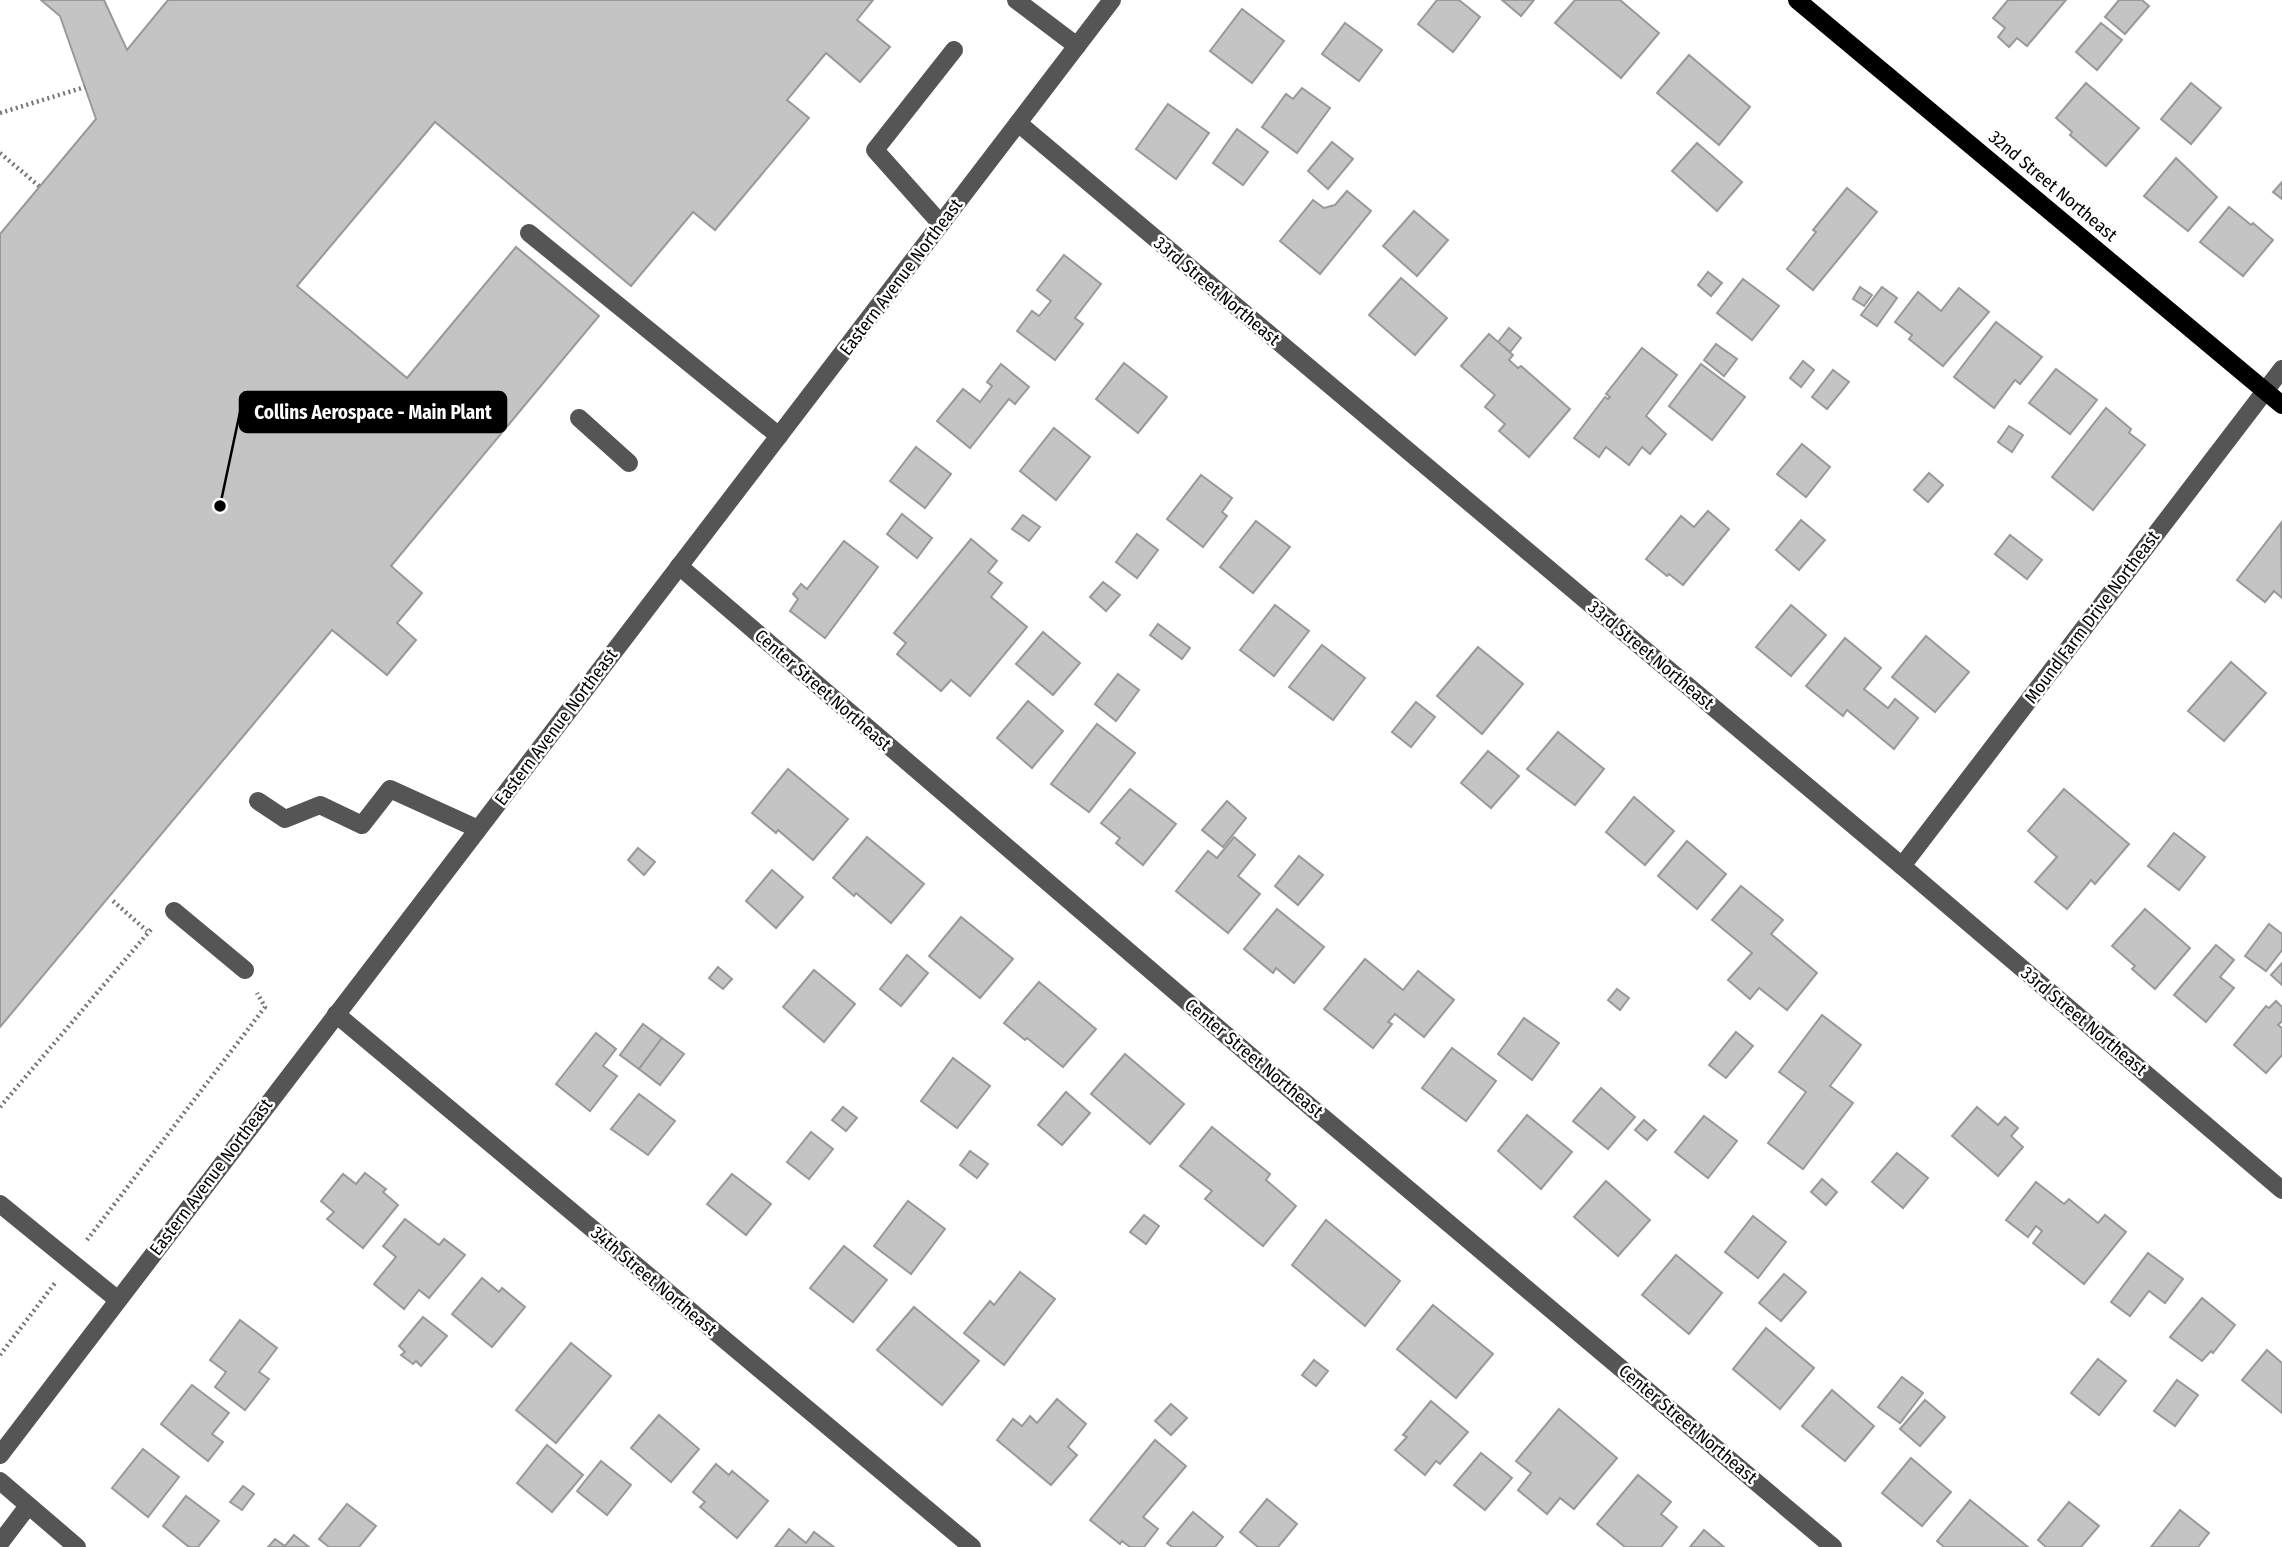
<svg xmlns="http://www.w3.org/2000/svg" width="2282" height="1547" font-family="'Fira Sans Condensed',sans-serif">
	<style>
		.building { fill: #c4c4c4; stroke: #999; stroke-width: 2 }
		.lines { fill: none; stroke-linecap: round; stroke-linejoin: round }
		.path { stroke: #777; stroke-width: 4.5; stroke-dasharray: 2 3.5; stroke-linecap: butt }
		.minor { stroke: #555; stroke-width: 18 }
		.major { stroke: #000; stroke-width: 18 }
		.labels { text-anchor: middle; stroke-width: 5; stroke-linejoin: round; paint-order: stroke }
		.street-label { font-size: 18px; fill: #000; stroke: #fff }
		.leader { fill: none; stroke: #000; stroke-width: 2.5 }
		.callout-dot { fill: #000; stroke: #fff; stroke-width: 2.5 }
		.callout { fill: #000; stroke: #000; stroke-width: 2.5 }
		.callout-label { font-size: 19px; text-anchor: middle; font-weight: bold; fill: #fff }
	</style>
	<rect width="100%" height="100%" fill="#fff"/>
	<g class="building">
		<path d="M41,0H104L127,50L168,0H873L857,20L890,47L860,82L826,53L787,100L809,118L715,230L693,212L631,286L435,122L297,286L407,378L516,247L599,316L391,566L422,593L397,623L416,640L387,675L332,630L0,1027V234L96,119L60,16Z"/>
		<path d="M1437,0H1459L1480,17L1453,52L1418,24Z"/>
		<path d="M1502,0H1534L1521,16Z"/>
		<path d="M1575,0H1620L1659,33L1621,78L1555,23Z"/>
		<path d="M2008,0H2066L2027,46L2017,38L2009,47L1998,37L2005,28L1993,18Z"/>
		<path d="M2119,0H2142L2149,6L2125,34L2105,17Z"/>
		<path d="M1242,9L1284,41L1252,83L1210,51Z"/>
		<path d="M1345,23L1382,50L1359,81L1322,54Z"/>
		<path d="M2101,23L2122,40L2097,70L2076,52Z"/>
		<path d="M1689,55L1750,107L1719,145L1657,93Z"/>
		<path d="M2086,83L2139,128L2106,166L2070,135L2072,132L2056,118Z"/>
		<path d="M2191,83L2221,108L2191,144L2161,119Z"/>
		<path d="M1302,88L1330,108L1297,153L1262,127L1286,94L1293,99Z"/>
		<path d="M1168,104L1209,133L1176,179L1136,149Z"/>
		<path d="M1237,129L1268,152L1243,185L1213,163Z"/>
		<path d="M1332,142L1353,159L1328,189L1308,171Z"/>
		<path d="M1697,143L1742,182L1717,211L1672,171Z"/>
		<path d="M2176,158L2217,197L2188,231L2144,196Z"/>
		<path d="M2282,182V199L2273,192Z"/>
		<path d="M1847,188L1877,212L1813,290L1787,269L1816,232L1813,230Z"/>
		<path d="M1347,191L1371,211L1320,274L1280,241L1313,200L1324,208L1335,205Z"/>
		<path d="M2229,207L2251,225L2253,223L2273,240L2243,276L2200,242Z"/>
		<path d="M1414,211L1448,240L1417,276L1383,246Z"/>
		<path d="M1064,255L1101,284L1075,318L1083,324L1055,360L1017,331L1032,311L1039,316L1051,301L1037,290Z"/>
		<path d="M1708,272L1722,283L1711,296L1698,285Z"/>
		<path d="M1401,278L1447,318L1415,355L1369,315Z"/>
		<path d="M1743,279L1779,306L1752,340L1717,313Z"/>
		<path d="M1860,287L1872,295L1864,306L1853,299Z"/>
		<path d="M1882,287L1897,298L1877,326L1861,315Z"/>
		<path d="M1959,288L1989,312L1943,366L1909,339L1912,335L1895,322L1918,292L1941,311Z"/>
		<path d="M1996,322L2042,357L2020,384L2015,380L1994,408L1954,377Z"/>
		<path d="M1509,328L1521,338L1510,352L1498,342Z"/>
		<path d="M1489,334L1513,355L1509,360L1518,368L1521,366L1570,409L1529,457L1499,431L1505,424L1485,407L1495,395L1461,366Z"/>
		<path d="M1716,344L1737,359L1724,376L1704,360Z"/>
		<path d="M1642,348L1677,375L1646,416L1666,434L1650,454L1642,447L1629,465L1606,447L1599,457L1574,438L1605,397L1608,399L1610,397L1606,394Z"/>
		<path d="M1803,361L1814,370L1801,387L1790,378Z"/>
		<path d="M1124,363L1167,397L1138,433L1096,399Z"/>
		<path d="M1001,364L1029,387L1015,404L1009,399L970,448L937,421L963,389L980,402L992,386L987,382Z"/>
		<path d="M1701,364L1745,397L1712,440L1669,406Z"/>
		<path d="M2056,369L2097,400L2070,434L2029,403Z"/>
		<path d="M1833,370L1849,382L1827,409L1812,397Z"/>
		<path d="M2106,408L2131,429L2129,433L2145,445L2093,510L2052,477Z"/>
		<path d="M2009,426L2023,435L2012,452L1998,442Z"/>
		<path d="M1054,428L1090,457L1056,500L1020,471Z"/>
		<path d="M1802,444L1830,467L1806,497L1777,474Z"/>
		<path d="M916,447L951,474L925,508L890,481Z"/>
		<path d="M1929,473L1943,485L1928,502L1914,490Z"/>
		<path d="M1201,475L1232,498L1222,512L1227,516L1203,547L1167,519Z"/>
		<path d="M1708,511L1729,529L1683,585L1669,574L1667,576L1646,559L1681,516L1694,527Z"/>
		<path d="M902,514L932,538L917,558L887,534Z"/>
		<path d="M1023,515L1040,527L1029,541L1012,529Z"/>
		<path d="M1801,520L1825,540L1799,570L1776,550Z"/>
		<path d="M1256,521L1290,547L1253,593L1220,567Z"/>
		<path d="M2281,523L2282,598L2274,591L2265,602L2237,580Z"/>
		<path d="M1137,534L1158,550L1137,578L1116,562Z"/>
		<path d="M2010,535L2042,560L2027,579L1995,554Z"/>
		<path d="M971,539L997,561L988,572L1002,583L991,597L1027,627L970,696L951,680L941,691L897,654L906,643L894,633Z"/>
		<path d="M844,541L878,567L825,638L790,611L798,599L793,594L801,584L807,589Z"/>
		<path d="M1103,582L1120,595L1106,611L1090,597Z"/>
		<path d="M1275,605L1309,631L1274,676L1240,650Z"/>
		<path d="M1791,605L1826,635L1791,676L1756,647Z"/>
		<path d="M1158,624L1190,648L1182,659L1150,635Z"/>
		<path d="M1043,632L1080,663L1053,695L1016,664Z"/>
		<path d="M1926,636L1969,672L1935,712L1892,677Z"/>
		<path d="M1845,638L1881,668L1864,689L1888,708L1895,699L1918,718L1894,749L1847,710L1843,716L1806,686Z"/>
		<path d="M1322,645L1365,678L1333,720L1289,687Z"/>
		<path d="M1478,647L1523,684L1482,734L1437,696Z"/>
		<path d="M2231,662L2266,693L2224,741L2188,711Z"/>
		<path d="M1118,674L1139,690L1116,721L1095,704Z"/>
		<path d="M1028,701L1063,731L1032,768L997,738Z"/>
		<path d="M1416,702L1435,717L1411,747L1392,732Z"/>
		<path d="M1097,724L1135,753L1089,812L1051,784Z"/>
		<path d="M1558,732L1604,769L1575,805L1527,769Z"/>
		<path d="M1488,751L1519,776L1491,808L1461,783Z"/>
		<path d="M788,769L848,819L813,860L778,830L776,833L752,813Z"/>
		<path d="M1130,789L1176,824L1143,865L1116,843L1120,838L1101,823Z"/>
		<path d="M2064,789L2129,844L2095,884L2091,880L2067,909L2035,882L2057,857L2028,831Z"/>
		<path d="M1634,797L1674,831L1645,865L1606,832Z"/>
		<path d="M1227,801L1246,818L1223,847L1202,830Z"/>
		<path d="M2174,833L2205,857L2179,890L2148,866Z"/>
		<path d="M867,837L924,884L891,923L856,893L854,896L833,878Z"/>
		<path d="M1234,837L1255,855L1238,876L1260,894L1228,933L1176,891L1208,851L1217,858Z"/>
		<path d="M1687,841L1726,874L1697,909L1658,876Z"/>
		<path d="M638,848L655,862L644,875L628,860Z"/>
		<path d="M1299,856L1323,875L1298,905L1275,886Z"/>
		<path d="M772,870L803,897L776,928L746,901Z"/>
		<path d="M1741,886L1783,920L1771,934L1817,973L1787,1010L1759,988L1750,999L1728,980L1752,953L1712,920Z"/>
		<path d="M1277,909L1324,947L1294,983L1276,968L1273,973L1244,949Z"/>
		<path d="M2145,909L2190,948L2155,989L2132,969L2135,966L2112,946Z"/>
		<path d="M961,917L1013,959L980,998L929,956Z"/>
		<path d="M2269,924L2282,934V950L2266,971L2245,956Z"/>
		<path d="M2216,945L2234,960L2220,977L2234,988L2206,1022L2174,995Z"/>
		<path d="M907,955L928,973L901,1006L880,989Z"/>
		<path d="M1365,959L1403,990L1418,971L1454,1000L1424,1037L1395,1014L1388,1022L1392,1024L1373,1048L1324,1009Z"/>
		<path d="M2282,963V985L2271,975Z"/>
		<path d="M718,967L732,979L723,989L709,978Z"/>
		<path d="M814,970L855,1004L824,1042L783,1007Z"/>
		<path d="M1039,982L1096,1029L1063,1067L1027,1038L1025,1040L1004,1023Z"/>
		<path d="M1617,989L1629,998L1620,1010L1608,1000Z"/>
		<path d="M2276,1001L2282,1007V1021L2278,1025L2282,1028V1055L2266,1073L2234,1045L2266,1006L2269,1008Z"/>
		<path d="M1822,1015L1861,1045L1830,1086L1853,1103L1803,1169L1768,1143L1806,1092L1779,1072Z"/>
		<path d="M1524,1018L1559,1043L1532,1080L1498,1054Z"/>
		<path d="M643,1024L662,1038L639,1069L620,1055Z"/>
		<path d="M1736,1032L1753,1046L1726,1078L1709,1065Z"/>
		<path d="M596,1033L616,1049L603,1066L617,1076L590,1111L556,1084Z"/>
		<path d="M662,1038L684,1054L660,1085L639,1069Z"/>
		<path d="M1452,1048L1496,1081L1466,1121L1422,1088Z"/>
		<path d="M1125,1054L1184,1104L1150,1144L1091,1094Z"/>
		<path d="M953,1058L990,1086L957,1128L921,1101Z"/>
		<path d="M1601,1088L1635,1117L1608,1149L1573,1121Z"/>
		<path d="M1066,1092L1090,1113L1062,1145L1038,1125Z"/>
		<path d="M639,1094L675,1121L648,1155L611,1129Z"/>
		<path d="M843,1107L857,1118L846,1131L832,1120Z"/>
		<path d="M1977,1107L1998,1125L2005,1117L2018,1128L2011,1136L2023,1147L1998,1176L1952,1136Z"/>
		<path d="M1527,1115L1572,1152L1541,1189L1498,1151Z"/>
		<path d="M1704,1116L1737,1141L1708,1178L1675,1152Z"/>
		<path d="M1644,1120L1656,1130L1647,1140L1635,1130Z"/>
		<path d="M1212,1127L1270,1174L1266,1180L1296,1206L1263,1246L1205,1199L1212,1191L1180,1166Z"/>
		<path d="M811,1132L833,1149L809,1179L787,1162Z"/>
		<path d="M970,1151L988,1164L977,1178L960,1165Z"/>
		<path d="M1897,1153L1928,1178L1903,1208L1872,1182Z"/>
		<path d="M365,1173L386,1189L383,1192L398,1205L363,1248L327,1219L334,1212L321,1201L343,1174L356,1184Z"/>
		<path d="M732,1174L771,1204L746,1235L707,1204Z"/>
		<path d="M1822,1179L1837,1192L1826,1205L1811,1192Z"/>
		<path d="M1606,1181L1650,1220L1618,1256L1574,1217Z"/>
		<path d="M2036,1182L2064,1204L2069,1199L2098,1223L2105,1215L2126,1232L2084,1284L2033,1243L2042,1231L2036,1226L2028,1237L2006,1220Z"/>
		<path d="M908,1201L945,1229L911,1274L874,1246Z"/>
		<path d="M1144,1215L1159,1226L1146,1244L1130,1232Z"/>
		<path d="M1753,1216L1786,1242L1758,1278L1725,1252Z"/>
		<path d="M405,1219L439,1245L444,1239L465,1255L429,1298L419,1290L404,1309L374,1284L396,1257L383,1246Z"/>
		<path d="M1326,1220L1400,1281L1365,1326L1292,1265Z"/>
		<path d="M844,1246L887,1280L853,1322L810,1288Z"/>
		<path d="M2148,1253L2183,1279L2165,1303L2149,1291L2130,1316L2111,1302Z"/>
		<path d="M1676,1255L1722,1293L1689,1334L1642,1295Z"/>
		<path d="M1020,1272L1055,1299L1004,1365L964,1333L990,1301L994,1305Z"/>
		<path d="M1784,1274L1806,1292L1781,1321L1759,1303Z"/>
		<path d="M482,1278L499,1292L502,1288L525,1307L492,1347L452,1314Z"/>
		<path d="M2202,1298L2235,1325L2213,1353L2211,1351L2202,1361L2170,1337Z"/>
		<path d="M1433,1305L1493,1354L1456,1398L1397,1349Z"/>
		<path d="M914,1307L979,1361L942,1405L877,1350Z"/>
		<path d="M423,1317L447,1336L421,1366L416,1361L413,1364L401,1355L405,1352L399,1346Z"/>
		<path d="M240,1320L277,1348L259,1372L269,1379L245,1410L215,1387L226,1372L210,1360Z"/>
		<path d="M1766,1328L1814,1368L1780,1409L1733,1369Z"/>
		<path d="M571,1343L611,1376L556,1443L516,1410Z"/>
		<path d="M2267,1350L2282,1363V1413L2242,1380Z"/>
		<path d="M2098,1359L2126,1381L2099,1415L2071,1393Z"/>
		<path d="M1314,1360L1328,1371L1316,1386L1302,1375Z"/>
		<path d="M1902,1377L1923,1393L1900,1423L1878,1407Z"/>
		<path d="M2177,1380L2198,1395L2175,1426L2154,1411Z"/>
		<path d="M192,1385L229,1413L212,1434L223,1442L208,1461L161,1424Z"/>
		<path d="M1832,1390L1874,1426L1845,1461L1802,1426Z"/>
		<path d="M1057,1399L1086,1424L1068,1447L1077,1455L1051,1485L997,1440L1013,1419L1022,1426L1030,1416L1037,1423Z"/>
		<path d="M1925,1400L1945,1417L1920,1446L1900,1429Z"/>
		<path d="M1431,1401L1468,1432L1440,1464L1436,1461L1425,1475L1395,1450L1407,1437L1403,1435Z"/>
		<path d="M1171,1404L1187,1418L1171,1435L1155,1421Z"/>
		<path d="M1559,1409L1617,1458L1574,1509L1560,1498L1547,1514L1518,1490L1531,1473L1516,1461Z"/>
		<path d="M659,1415L699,1449L671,1482L631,1448Z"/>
		<path d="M1155,1440L1186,1466L1143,1517L1158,1529L1144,1547H1130L1122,1541L1120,1544L1090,1520Z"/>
		<path d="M547,1445L583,1475L552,1512L517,1483Z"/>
		<path d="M143,1449L179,1477L148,1517L112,1488Z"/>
		<path d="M1481,1453L1512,1478L1485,1510L1454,1485Z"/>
		<path d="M1911,1458L1951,1492L1922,1526L1882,1493Z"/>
		<path d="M601,1461L631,1485L607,1515L577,1491Z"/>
		<path d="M716,1464L729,1475L732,1471L768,1501L737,1538L700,1507L705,1502L693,1492Z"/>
		<path d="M1638,1475L1671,1502L1661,1514L1677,1527L1661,1547H1625L1597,1524Z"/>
		<path d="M243,1486L254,1494L242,1510L230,1502Z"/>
		<path d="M186,1496L219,1521L198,1547H189L163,1526Z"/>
		<path d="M1267,1499L1297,1524L1278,1547H1258L1240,1532Z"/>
		<path d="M1970,1500L2028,1547H1944L1937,1541Z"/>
		<path d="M2069,1502L2099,1526L2081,1547H2046L2038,1540Z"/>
		<path d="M347,1504L376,1526L359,1547H329L319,1539Z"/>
		<path d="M2180,1510L2209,1533L2198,1547H2151Z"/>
		<path d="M1193,1512L1223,1537L1215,1547H1172L1167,1543Z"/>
		<path d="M789,1529L806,1543L814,1532L834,1547H775Z"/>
		<path d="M1704,1530L1724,1547H1690Z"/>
		<path d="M294,1535L309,1547H268L275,1539L285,1546Z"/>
	</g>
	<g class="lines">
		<g class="path">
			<path d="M0,113L85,87"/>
			<path d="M0,153L39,186"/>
			<path d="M113,901L147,931"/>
			<path d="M0,1107L153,927"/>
			<path d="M87,1240L265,1007L257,993"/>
			<path d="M0,1355L55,1283"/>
		</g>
		<g class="minor">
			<path d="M1016,0L1077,46"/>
			<path d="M1018,123L1902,866L2282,1190"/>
			<path d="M941,224L875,150L954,50"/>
			<path d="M529,233L779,436"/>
			<path d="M579,418L629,463"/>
			<path d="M679,566L1268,1071L1833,1547"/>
			<path d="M258,801L285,819L320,805L362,825L390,789L478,829"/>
			<path d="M1902,866L2282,369"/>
			<path d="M174,911L245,970"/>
			<path d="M336,1014L972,1547"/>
			<path d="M0,1204L118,1300"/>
			<path d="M0,1455L1112,0"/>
			<path d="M0,1481L77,1547"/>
			<path d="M0,1543L28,1506"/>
		</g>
		<path class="major" d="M1797,0L2282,405"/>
	</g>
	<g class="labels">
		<g class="street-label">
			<text transform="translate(2053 186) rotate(40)" y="6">32nd Street Northeast</text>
			<text transform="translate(901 277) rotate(-53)" y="6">Eastern Avenue Northeast</text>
			<text transform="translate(1217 291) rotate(40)" y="6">33rd Street Northeast</text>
			<text transform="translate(2092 617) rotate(-53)" y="6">Mound Farm Drive Northeast</text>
			<text transform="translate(1651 655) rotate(40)" y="6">33rd Street Northeast</text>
			<text transform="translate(823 690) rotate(41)" y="6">Center Street Northeast</text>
			<text transform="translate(556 727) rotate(-53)" y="6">Eastern Avenue Northeast</text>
			<text transform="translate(2084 1021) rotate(40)" y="6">33rd Street Northeast</text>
			<text transform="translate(1254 1058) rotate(40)" y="6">Center Street Northeast</text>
			<text transform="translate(211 1177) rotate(-53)" y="6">Eastern Avenue Northeast</text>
			<text transform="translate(654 1281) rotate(40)" y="6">34th Street Northeast</text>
			<text transform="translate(1688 1424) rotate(40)" y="6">Center Street Northeast</text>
		</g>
	</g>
	<path class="leader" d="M220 506L240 412"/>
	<circle class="callout-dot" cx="220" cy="506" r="7"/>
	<rect class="callout" x="240" y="392" width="266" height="40" rx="7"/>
	<g class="callout-label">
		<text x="373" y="419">Collins Aerospace - Main Plant</text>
	</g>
</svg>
